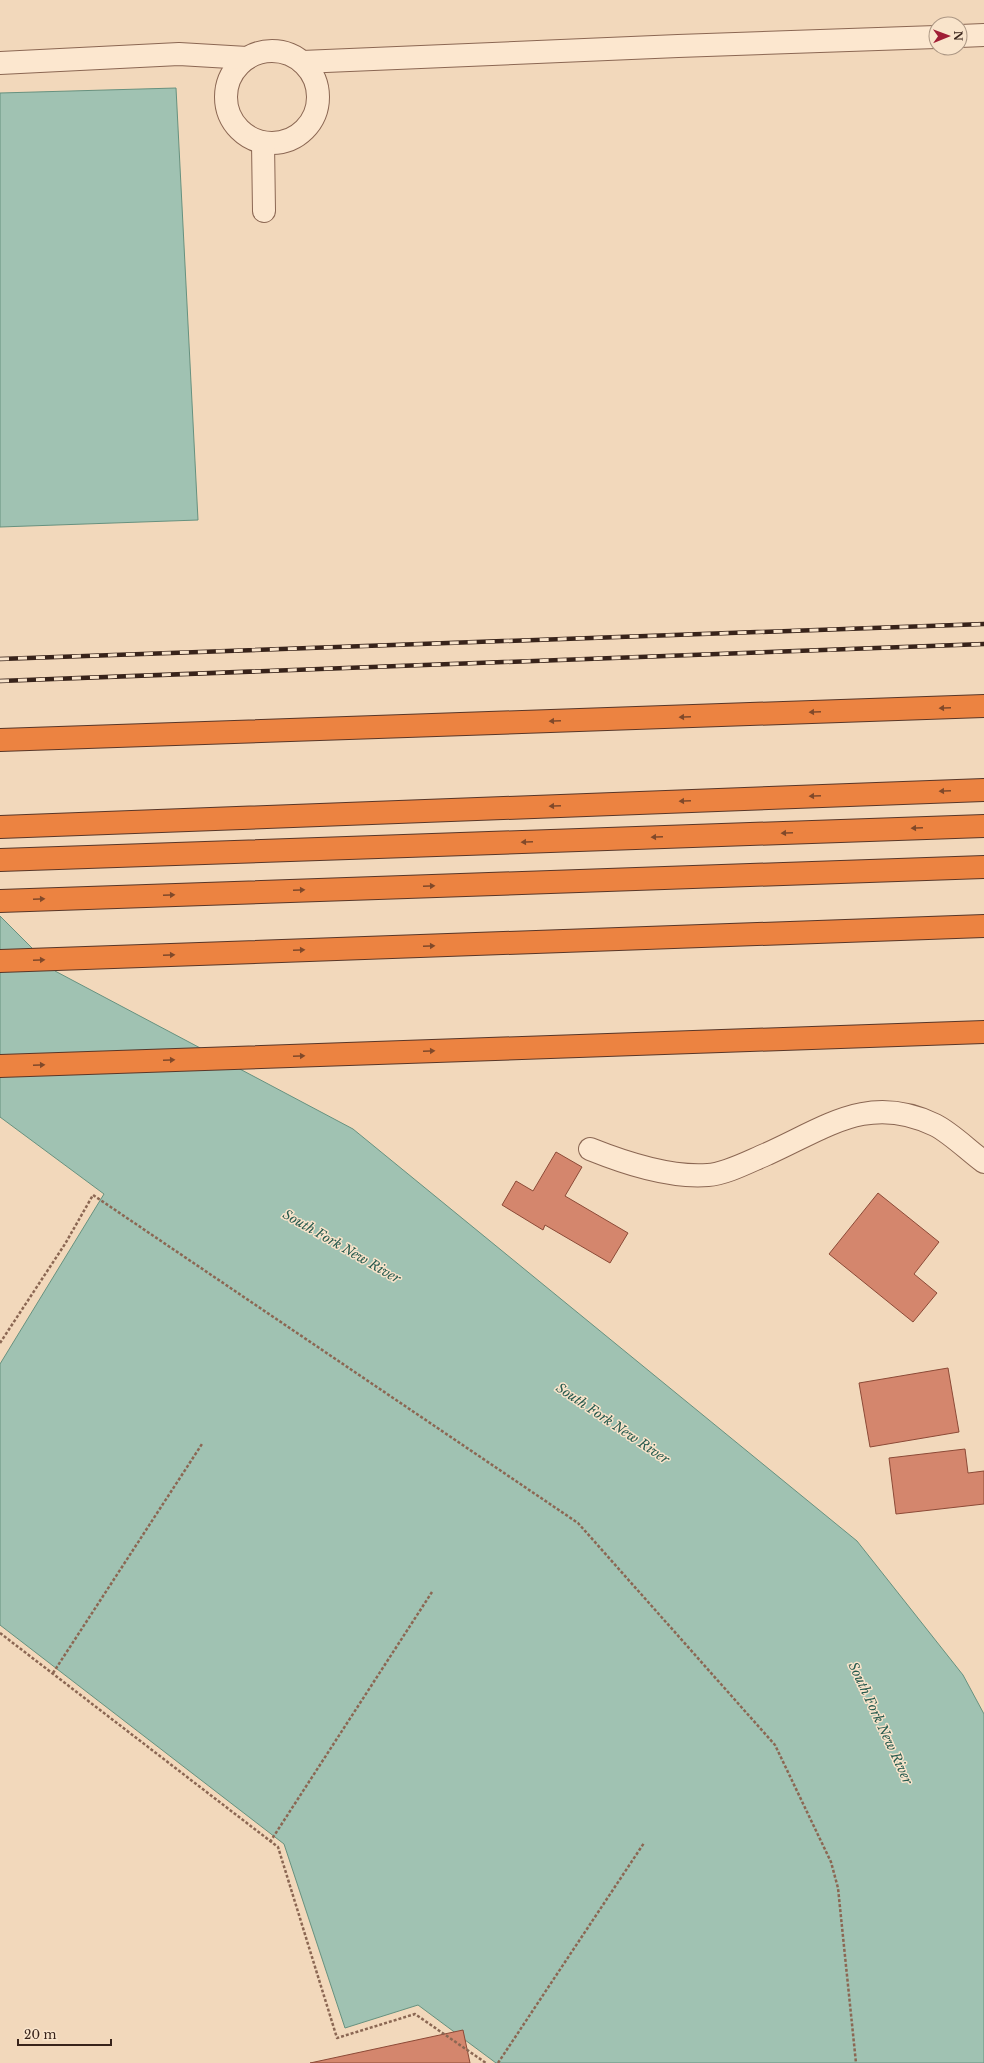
<svg xmlns="http://www.w3.org/2000/svg" width="984" height="2063" font-family="'Libre Baskerville',serif">
	<style>
		.water { fill: #a0c2b2; stroke: #67917f }
		.building { fill: #d4866d; stroke: #8c4a37 }
		.lines { fill: none; stroke-linecap: round; stroke-linejoin: round }
		.minor-casing { stroke: #8b6753; stroke-width: 24 }
		.highway-casing { stroke: #583628; stroke-width: 24 }
		.path { stroke: #8b6753; stroke-width: 2.5; stroke-dasharray: 3 2; stroke-linecap: butt }
		.minor { stroke: #fce7cf; stroke-width: 22 }
		.highway { stroke: #ec8341; stroke-width: 22 }
		.rail-casing { stroke: #38231a; stroke-width: 4.5 }
		.rail { stroke: #f9e4cb; stroke-width: 3; stroke-dasharray: 9; stroke-linecap: butt }
		.oneway { fill: #80492a }
		.labels { text-anchor: middle; stroke-width: 3; stroke-linejoin: round; paint-order: stroke }
		.water-label { font-size: 13px; font-style: italic; fill: #275a4e; stroke: #f9e4cb }
	</style>
	<rect width="100%" height="100%" fill="#f2d8bb"/>
	<g class="water">
		<path d="M176,88L198,520L0,527V93Z"/>
		<path d="M0,916L55,971L353,1129L857,1541L963,1675L984,1714V2063H496L418,2005L345,2028L284,1844L0,1625V1364L104,1194L0,1117Z"/>
	</g>
	<g class="building">
		<path d="M556,1152L582,1167L565,1196L628,1233L610,1263L545,1225L543,1230L502,1205L516,1181L533,1191Z"/>
		<path d="M878,1193L939,1242L914,1274L937,1293L913,1322L829,1254Z"/>
		<path d="M948,1368L959,1432L870,1447L859,1383Z"/>
		<path d="M965,1449L968,1473L984,1471V1504L896,1514L889,1458Z"/>
		<path d="M463,2030L470,2063H310Z"/>
	</g>
	<g class="lines">
		<defs>
			<g id="minor">
				<path d="M960,36L984,35"/>
				<circle cx="272" cy="97" r="46"/>
				<path d="M302,62L678,46L936,37"/>
				<path d="M0,63L179,54L247,58"/>
				<path d="M263,143L264,211"/>
				<path d="M590,1149C625,1163 669,1178 708,1175C726,1174 750,1161 767,1154C827,1127 869,1093 935,1125C951,1133 969,1151 984,1162"/>
			</g>
			<g id="highway">
				<path d="M0,740L984,706"/>
				<path d="M0,827L984,790"/>
				<path d="M0,860L984,826"/>
				<path d="M0,901L984,867"/>
				<path d="M0,961L984,926"/>
				<path d="M0,1066L984,1032"/>
			</g>
		</defs>
		<use href="#minor" class="minor-casing"/>
		<use href="#highway" class="highway-casing"/>
		<g class="path">
			<path d="M0,1343L65,1244L93,1195L578,1523L775,1745L831,1862L838,1888L856,2063"/>
			<path d="M0,1633L278,1847L337,2038L415,2014L486,2063"/>
			<path d="M53,1673L202,1444"/>
			<path d="M270,1842L432,1592"/>
			<path d="M498,2063L644,1843"/>
		</g>
		<use href="#minor" class="minor"/>
		<use href="#highway" class="highway"/>
		<defs>
			<g id="rail">
				<path d="M0,659L984,624"/>
				<path d="M0,681L984,644"/>
			</g>
		</defs>
		<use href="#rail" class="rail-casing"/>
		<use href="#rail" class="rail"/>
	</g>
	<defs><path id="oneway-solid" d="M-6-.8H1V-3.2L6.5 0L1 3.2V.8H-6Z"/></defs>
	<g class="oneway">
		<use href="#oneway-solid" transform="translate(945 708) rotate(178)"/>
		<use href="#oneway-solid" transform="translate(815 712) rotate(178)"/>
		<use href="#oneway-solid" transform="translate(685 717) rotate(178)"/>
		<use href="#oneway-solid" transform="translate(555 721) rotate(178)"/>
		<use href="#oneway-solid" transform="translate(945 791) rotate(178)"/>
		<use href="#oneway-solid" transform="translate(815 796) rotate(178)"/>
		<use href="#oneway-solid" transform="translate(685 801) rotate(178)"/>
		<use href="#oneway-solid" transform="translate(555 806) rotate(178)"/>
		<use href="#oneway-solid" transform="translate(917 828) rotate(178)"/>
		<use href="#oneway-solid" transform="translate(787 833) rotate(178)"/>
		<use href="#oneway-solid" transform="translate(657 837) rotate(178)"/>
		<use href="#oneway-solid" transform="translate(527 842) rotate(178)"/>
		<use href="#oneway-solid" transform="translate(429 886) rotate(-2)"/>
		<use href="#oneway-solid" transform="translate(299 890) rotate(-2)"/>
		<use href="#oneway-solid" transform="translate(169 895) rotate(-2)"/>
		<use href="#oneway-solid" transform="translate(39 899) rotate(-2)"/>
		<use href="#oneway-solid" transform="translate(429 946) rotate(-2)"/>
		<use href="#oneway-solid" transform="translate(299 950) rotate(-2)"/>
		<use href="#oneway-solid" transform="translate(169 955) rotate(-2)"/>
		<use href="#oneway-solid" transform="translate(39 960) rotate(-2)"/>
		<use href="#oneway-solid" transform="translate(429 1051) rotate(-2)"/>
		<use href="#oneway-solid" transform="translate(299 1056) rotate(-2)"/>
		<use href="#oneway-solid" transform="translate(169 1060) rotate(-2)"/>
		<use href="#oneway-solid" transform="translate(39 1065) rotate(-2)"/>
	</g>
	<g class="labels">
		<g class="water-label">
			<text transform="translate(342 1246) rotate(30)" y="5">South Fork New River</text>
			<text transform="translate(613 1423) rotate(34)" y="5">South Fork New River</text>
			<text transform="translate(881 1723) rotate(65)" y="5">South Fork New River</text>
		</g>
	</g>
	<g transform="translate(948 36) rotate(89)"><circle r="19" fill="#f9e4cb" stroke="#ac9784"/>
	<path d="M0-3L7 15L0 10L-7 15Z" fill="#a01d35"/>
	<text y="-6" font-size="11" font-weight="bold" text-anchor="middle" fill="#38231a">N</text>
	</g>
	<path d="M18 2039v6h93v-6" fill="none" stroke="#38231a" stroke-width="2"/>
	<text x="24" y="2039" font-size="12" fill="#38231a" stroke="#f9e4cb" stroke-width="3" paint-order="stroke">20 m</text>
</svg>
